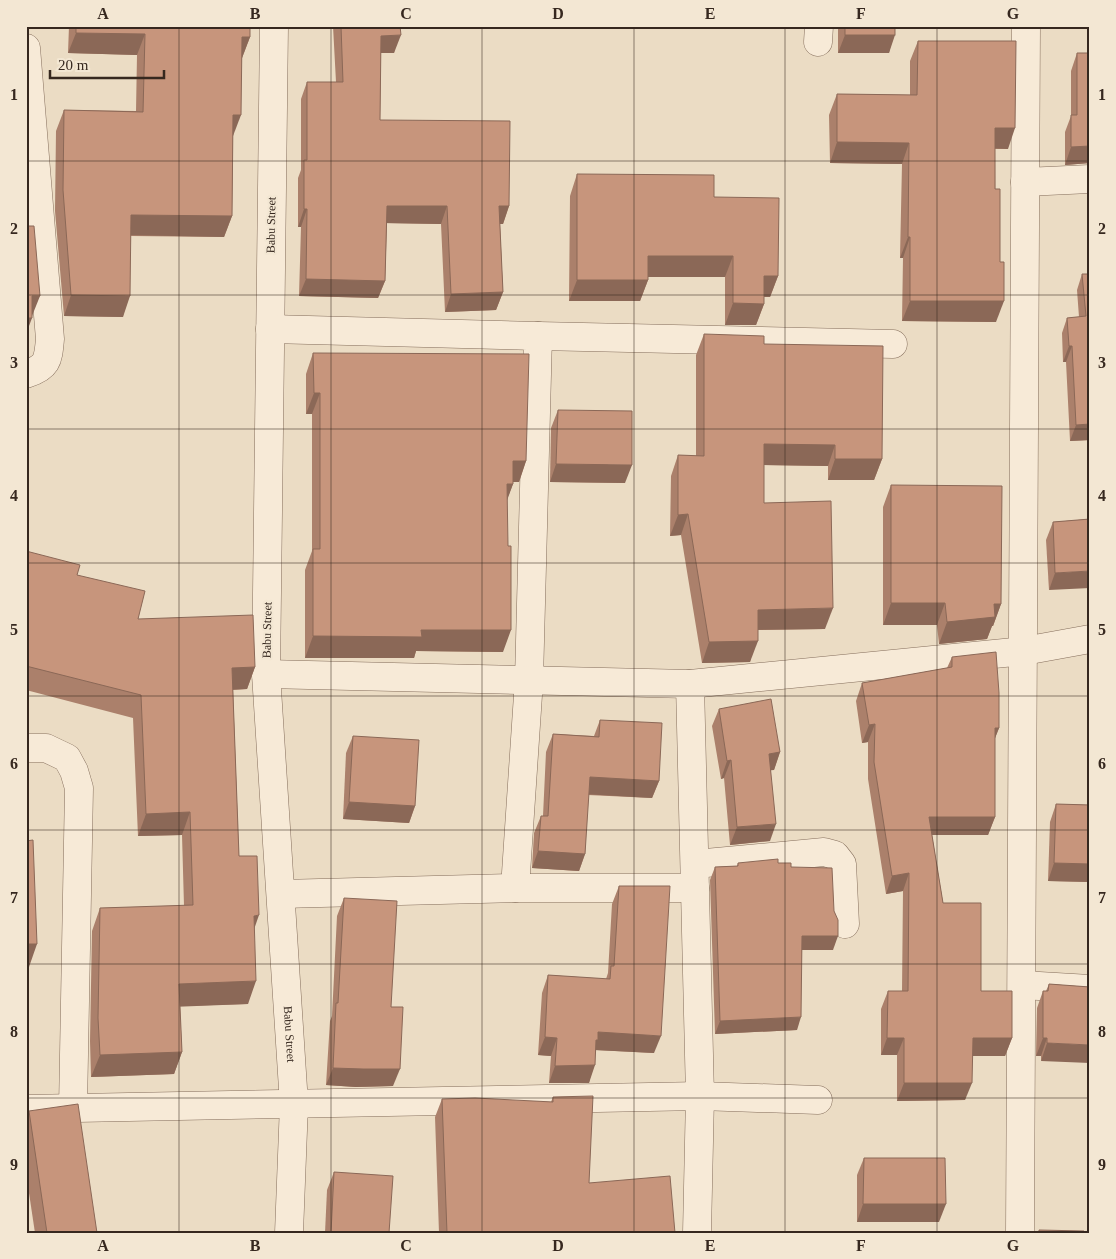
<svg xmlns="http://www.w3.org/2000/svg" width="1116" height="1259" font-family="Georgia,serif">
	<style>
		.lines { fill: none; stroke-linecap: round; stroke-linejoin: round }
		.minor-casing { stroke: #856e5c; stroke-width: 29 }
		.minor { stroke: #f7ead7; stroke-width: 28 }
		.wall { fill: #ab806b }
		.shaded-wall { fill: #8b6857 }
		.building { fill: #c7957c; stroke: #8b6857 }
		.grid { fill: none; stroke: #36281f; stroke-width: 1; stroke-opacity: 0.55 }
		.labels { text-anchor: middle; stroke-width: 4.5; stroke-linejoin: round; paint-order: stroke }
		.street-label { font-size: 12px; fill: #36281f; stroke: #f3e7d3 }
		.neatline { fill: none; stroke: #36281f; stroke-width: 2 }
		.grid-label { font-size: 16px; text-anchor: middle; font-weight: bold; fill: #36281f }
	</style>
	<rect width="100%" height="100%" fill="#ebdcc4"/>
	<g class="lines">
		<defs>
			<g id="minor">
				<path id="s1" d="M274,26L266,674L294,1104L289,1233"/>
				<path d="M818,42L819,26"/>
				<path d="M26,48L50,339C48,360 48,367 26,374"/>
				<path d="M1025,182L1090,179"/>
				<path d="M270,329L538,336L529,680L515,888L281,894"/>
				<path d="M538,336L893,344"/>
				<path d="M266,674L690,684L1024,651L1090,639"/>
				<path d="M690,684L700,1096L697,1233"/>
				<path d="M26,748H46L67,758L74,771L79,788L73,1108"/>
				<path d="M695,864L824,852L835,855L842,864L845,924"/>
				<path d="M515,888H695"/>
				<path d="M1022,985L1090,989"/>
				<path d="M26,1109L700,1096L818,1100"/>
				<path d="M1020,1233L1026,26"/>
			</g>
		</defs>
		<use href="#minor" class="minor-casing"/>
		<use href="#minor" class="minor"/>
	</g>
	<g class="wall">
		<path d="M69,26H250V37L242,58L233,136L232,216L224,237L131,236L123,317L64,316L55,211L56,131L64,110L136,111L137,55L68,53Z"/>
		<path d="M333,26H400L394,53H381L380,120L509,206L503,224H500L503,292L496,310L445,312L441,224L387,223L385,281L378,298L299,296L301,227H298V178L301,170V99L307,82H336Z"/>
		<path d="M838,26H895L889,53H838Z"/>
		<path d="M918,41L1008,149H995L996,322L902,321L903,258H900L902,164L830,163L829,115L837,94L910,95V61Z"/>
		<path d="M1077,53L1090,163L1065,165V132L1071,116V71Z"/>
		<path d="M577,174L714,197L778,276L770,297H764V304L756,325H725V277H648V280L640,301H569L570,196Z"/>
		<path d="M1082,274H1090V440L1070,441L1066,362H1063L1062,333L1067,318L1079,317L1077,290Z"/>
		<path d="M704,334L764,344L882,459L874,480H828V466L764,465V503L825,629L758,630L750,662L702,663L681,535L670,536L671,476L678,455L696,456V355Z"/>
		<path d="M313,353L526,461L519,482H513V484L507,499L503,652L416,651L414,658H305V570L312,551V414H306V374Z"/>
		<path d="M558,410L625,483L550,482L551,428Z"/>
		<path d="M891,485L1001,604L993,626H992L987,639L939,644L937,625H883V507Z"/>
		<path d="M1090,519L1049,590L1046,540L1053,522Z"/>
		<path d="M26,551L77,575L138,619L255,667L247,689L233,690L239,856L254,930L248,1004L180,1006L182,1052L174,1074L91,1077L90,1041L92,931L100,908L184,906L182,835L138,836L133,718L26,690Z"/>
		<path d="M952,657L999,728L995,738V817L988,835H932L943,903L981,991L1012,1038L1005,1056H972L965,1100L897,1101V1055H881V1009L888,991H902L903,891L886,894L868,779V742L862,743L856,701L862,683L947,668Z"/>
		<path d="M719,709L780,752L774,770H771L770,841L730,845L724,778L721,779L712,726Z"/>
		<path d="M600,720L659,781L652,798L588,795L585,854L579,871L532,868L534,833L541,816H543L546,752L553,734L594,736Z"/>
		<path d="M353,736L415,806L409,823L343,819L346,753Z"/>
		<path d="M1056,804L1090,805V882L1048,881L1050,822Z"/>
		<path d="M738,863H778L791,867L833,950H802L797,1030L715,1034L710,880L715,867L737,866Z"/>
		<path d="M619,886L654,1053L596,1050L589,1083H549L551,1056L538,1055L542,993L548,975L606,979L608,973L612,904Z"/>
		<path d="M344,898L391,1007L393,1086L356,1087L326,1085L330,1021L332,1016L337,916Z"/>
		<path d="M1049,984L1090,987L1041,1061V1056H1036L1037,1008L1043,991H1046Z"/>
		<path d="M553,1097L589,1183L675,1233H439L435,1117L442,1099L551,1102Z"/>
		<path d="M29,1111L97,1233H35L26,1173V1119Z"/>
		<path d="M864,1158L939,1222H857V1175Z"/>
		<path d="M334,1172L389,1233H325L327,1190Z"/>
	</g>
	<g class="shaded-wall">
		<path d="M76,33L145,34L137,55L68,53Z"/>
		<path d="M401,35L394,53H374L381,36Z"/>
		<path d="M845,35H895L889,53H838Z"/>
		<path d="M242,37H250L242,58Z"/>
		<path d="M233,115H241L233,136H225Z"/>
		<path d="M995,128H1015L1008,149L987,148Z"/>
		<path d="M837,142L909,143L902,164L830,163Z"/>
		<path d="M1090,146V163L1065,165L1071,147Z"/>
		<path d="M387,206H447L441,224L381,223Z"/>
		<path d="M499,206H509L503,224H493Z"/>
		<path d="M304,209H307L301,227H298Z"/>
		<path d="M131,215L232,216L224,237L124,235Z"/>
		<path d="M908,237H910L903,258H900Z"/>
		<path d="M648,256H733L725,277H640Z"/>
		<path d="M764,276H778L770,297H756Z"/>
		<path d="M306,279L385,281L378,298L299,296Z"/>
		<path d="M577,280H648L640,301H569Z"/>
		<path d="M503,292L496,310L445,312L451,294Z"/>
		<path d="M71,295L130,296L123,317L64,316Z"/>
		<path d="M32,296H40L32,316H26Z"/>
		<path d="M910,301H1004L996,322L902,321Z"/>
		<path d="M733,303L764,304L756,325H725Z"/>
		<path d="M26,318H32L26,334Z"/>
		<path d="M1069,346H1072L1066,362H1063Z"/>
		<path d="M314,393H320L312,414H306Z"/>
		<path d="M1090,424V440L1070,441L1076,425Z"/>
		<path d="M764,444L835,445L828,466L756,465Z"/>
		<path d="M835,459H882L874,480H828Z"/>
		<path d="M513,461H526L519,482H505Z"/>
		<path d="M556,464L632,465L625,483L550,482Z"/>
		<path d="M507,484H513L505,506Z"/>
		<path d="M688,514L681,535L670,536L678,515Z"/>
		<path d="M1090,571V588L1049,590L1055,573Z"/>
		<path d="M891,603H945L937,625H883Z"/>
		<path d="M994,604H1001L993,626H992L987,639L939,644L947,622Z"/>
		<path d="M833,608L825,629L751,630L758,610Z"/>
		<path d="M421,630H511L503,652L416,651L414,658H305L313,636Z"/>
		<path d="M758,641L750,662L702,663L709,642Z"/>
		<path d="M255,667L247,689L224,690L232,668Z"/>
		<path d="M875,724L868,742L862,743L869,725Z"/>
		<path d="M995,728H999L992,746Z"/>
		<path d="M780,752L774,770L763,771L769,754Z"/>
		<path d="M731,760L724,778L721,779L727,761Z"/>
		<path d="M590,777L659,781L652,798L583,794Z"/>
		<path d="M349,802L415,806L409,823L343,819Z"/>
		<path d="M190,812L182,835L138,836L146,814Z"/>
		<path d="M929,817H995L988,835H923Z"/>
		<path d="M776,824L770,841L730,845L737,827Z"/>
		<path d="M538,851L585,854L579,871L532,868Z"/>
		<path d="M1054,863L1090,864V882L1048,881Z"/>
		<path d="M909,873L903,891L886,894L892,876Z"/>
		<path d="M259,915L251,938L254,916Z"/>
		<path d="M802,936H838L833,950H797Z"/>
		<path d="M26,944H37L29,967H26Z"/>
		<path d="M256,981L248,1004L171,1007L179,984Z"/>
		<path d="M801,1017L797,1030L715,1034L720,1021Z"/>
		<path d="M598,1032L661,1036L654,1053L594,1050Z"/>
		<path d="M545,1037L557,1038L551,1056L538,1055Z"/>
		<path d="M887,1038H904L897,1055H881Z"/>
		<path d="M973,1038H1012L1005,1056H966Z"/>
		<path d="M1043,1038H1047L1041,1056H1036Z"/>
		<path d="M1047,1043L1090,1045V1063L1041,1061Z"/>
		<path d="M182,1052L174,1074L91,1077L100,1055Z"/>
		<path d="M595,1065L589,1083H549L555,1066Z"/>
		<path d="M333,1068L400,1069L393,1086L356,1087L326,1085Z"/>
		<path d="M904,1083H972L965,1100L897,1101Z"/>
		<path d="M863,1204H946L939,1222H857Z"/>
	</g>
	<g class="building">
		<path d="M76,26H250V37H242L241,115H233L232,216L131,215L130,296L71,295L63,190L64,110L143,112L145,34L76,33Z"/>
		<path d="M341,26H400L401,35L381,36L380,120L510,121L509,206H499L503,292L451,294L447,206H387L385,281L306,279L307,209H304V160H307V82H343Z"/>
		<rect x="845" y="26" width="50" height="9"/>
		<path d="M918,41H1016L1015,128H995V189H1000V262H1004V301H910V237H908L909,143L837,142V94L917,95Z"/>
		<path d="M1077,53H1090V146L1071,147V115H1077Z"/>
		<path d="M577,174L714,175V197L779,198L778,276H764V304L733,303V256H648V280H577Z"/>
		<path d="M26,226H34L40,296H32V318H26Z"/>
		<path d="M1082,274H1090V424L1076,425L1072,346H1069L1067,318L1086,316Z"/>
		<path d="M704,334L764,336V344L883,346L882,459H835V445L764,444V503L831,501L833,608L758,610V641L709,642L688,514L678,515V455L704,456Z"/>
		<path d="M313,353L529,354L526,461H513V484H507L508,546H511V630H421L422,637L313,636V549H320V393H314Z"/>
		<path d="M558,410L632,411V465L556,464Z"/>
		<path d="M891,485L1002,486L1001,604H994L995,617L947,622L945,603H891Z"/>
		<path d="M1090,519V571L1055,573L1053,522Z"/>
		<path d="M26,551L80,565L77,575L145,591L138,619L253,615L255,667L232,668L239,856H257L259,915L254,916L256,981L179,984L182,1052L100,1055L98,1018L100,908L193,905L190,812L146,814L141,695L26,666Z"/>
		<path d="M996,652L999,693V728H995V817H929L943,903H981V991H1012V1038H973L972,1083H904V1038H887L888,991H908L909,873L892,876L874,762L875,724L869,725L862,683L952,667V657Z"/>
		<path d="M771,699L780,752L769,754L776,824L737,827L731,760L727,761L719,709Z"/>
		<path d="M600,720L662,723L659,781L590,777L585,854L538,851L541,816H548L553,734L599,737Z"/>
		<path d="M353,736L419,740L415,806L349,802Z"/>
		<path d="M1056,804L1090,805V864L1054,863Z"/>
		<path d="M33,840L37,944H26V841Z"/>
		<path d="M778,859V863H791V867L832,868L834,911L838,920V936H802L801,1017L720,1021L715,867L738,866V863Z"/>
		<path d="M619,886H670L661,1036L598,1032V1040H596L595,1065L555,1066L557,1038L545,1037L548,975L610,979L611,966H614Z"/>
		<path d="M344,898L397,901L391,1007H403L400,1069H363L333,1068L336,1003H338Z"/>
		<path d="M1049,984L1090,987V1045L1047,1043V1038H1043V991H1048Z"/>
		<path d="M593,1096L589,1183L670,1176L675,1233H447L442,1099L475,1098L553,1102V1097Z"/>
		<path d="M78,1104L97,1233H47L29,1111Z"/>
		<path d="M864,1158H945L946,1204H863Z"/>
		<path d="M334,1172L393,1176L389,1233H331Z"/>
		<path d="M1039,1230L1084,1231V1233H1039Z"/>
	</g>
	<path class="grid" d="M179,26V1233M331,26V1233M482,26V1233M634,26V1233M785,26V1233M937,26V1233M26,161H1090M26,295H1090M26,429H1090M26,563H1090M26,696H1090M26,830H1090M26,964H1090M26,1098H1090"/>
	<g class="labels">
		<g class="street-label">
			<text transform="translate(271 225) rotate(-89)" y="4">Babu Street</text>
			<text transform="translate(267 630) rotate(-89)" y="4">Babu Street</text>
			<text dy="4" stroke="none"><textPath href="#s1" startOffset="1009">Babu Street</textPath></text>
		</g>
	</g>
	<rect width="1116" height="1259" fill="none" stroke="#f3e7d3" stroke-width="55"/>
	<path d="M50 70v8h114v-8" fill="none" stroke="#36281f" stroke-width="2.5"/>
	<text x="58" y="70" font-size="15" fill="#36281f" stroke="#f3e7d3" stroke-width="4" paint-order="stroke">20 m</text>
	<rect x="28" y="28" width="1060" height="1204" class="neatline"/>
	<g class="grid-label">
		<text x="103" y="19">A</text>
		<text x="255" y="19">B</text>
		<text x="406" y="19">C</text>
		<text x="558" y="19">D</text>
		<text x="710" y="19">E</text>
		<text x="861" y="19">F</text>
		<text x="1013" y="19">G</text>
		<text x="14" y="100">1</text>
		<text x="1102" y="100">1</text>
		<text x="14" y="234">2</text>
		<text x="1102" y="234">2</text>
		<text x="14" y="368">3</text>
		<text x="1102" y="368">3</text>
		<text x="14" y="501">4</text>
		<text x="1102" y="501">4</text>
		<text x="14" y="635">5</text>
		<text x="1102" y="635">5</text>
		<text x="14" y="769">6</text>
		<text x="1102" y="769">6</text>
		<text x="14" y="903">7</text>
		<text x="1102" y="903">7</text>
		<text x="14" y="1037">8</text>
		<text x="1102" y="1037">8</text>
		<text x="14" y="1170">9</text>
		<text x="1102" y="1170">9</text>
		<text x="103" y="1251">A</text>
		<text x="255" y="1251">B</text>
		<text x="406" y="1251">C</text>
		<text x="558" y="1251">D</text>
		<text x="710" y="1251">E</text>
		<text x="861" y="1251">F</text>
		<text x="1013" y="1251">G</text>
	</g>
</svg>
